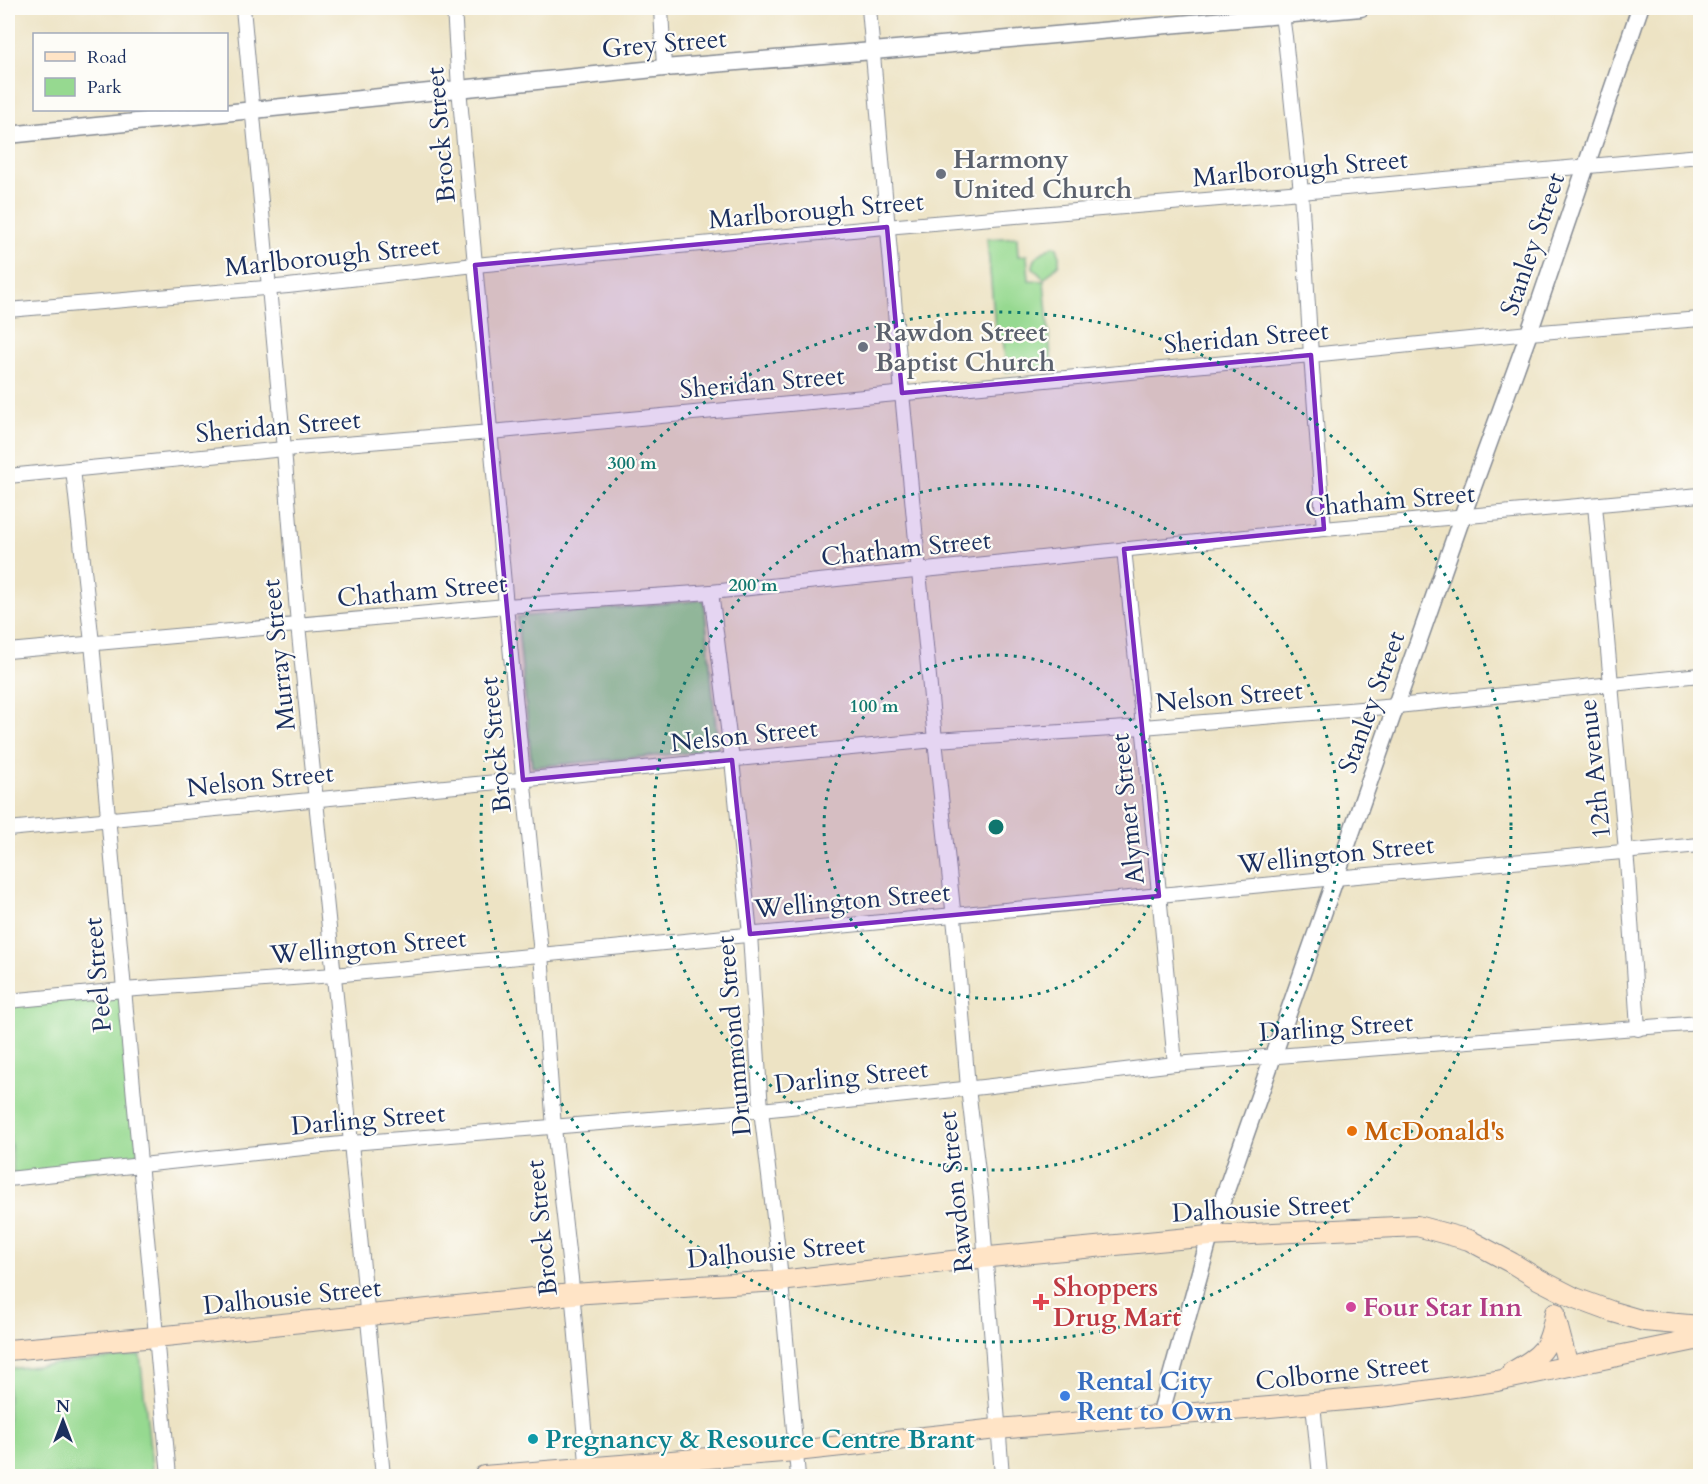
<svg xmlns="http://www.w3.org/2000/svg" width="1708" height="1484" font-family="Cardo,serif">
	<style>
		.green { fill: #96d990; stroke: #588477; stroke-width: 1.5 }
		.lines { fill: none; stroke-linecap: round; stroke-linejoin: round }
		.minor-casing { stroke: #848991; stroke-width: 16 }
		.tertiary-casing { stroke: #848991; stroke-width: 19 }
		.secondary-casing { stroke: #848991; stroke-width: 22 }
		.minor { stroke: #fff; stroke-width: 14 }
		.tertiary { stroke: #fff; stroke-width: 16 }
		.secondary { stroke: #ffe4c6; stroke-width: 20 }
		.marked { fill: #7b2cbf; fill-opacity: 0.2; stroke: #7b2cbf; stroke-width: 4.5; stroke-linejoin: round }
		.ring { fill: none; stroke: #0f766e; stroke-width: 3; stroke-dasharray: 3 6 }
		.worship-dot { fill: #6b7280; stroke: #fdfcf7; stroke-width: 2 }
		.food-dot { fill: #e8710a; stroke: #fdfcf7; stroke-width: 2 }
		.health-dot { fill: #e0444e; stroke: #fdfcf7; stroke-width: 2 }
		.hotel-dot { fill: #d1479c; stroke: #fdfcf7; stroke-width: 2 }
		.shop-dot { fill: #3f7fe0; stroke: #fdfcf7; stroke-width: 2 }
		.culture-dot { fill: #0f9aa8; stroke: #fdfcf7; stroke-width: 2 }
		.labels { text-anchor: middle; stroke-width: 4.5; stroke-linejoin: round; paint-order: stroke }
		.street-label { font-size: 26px; fill: #1b2f5e; stroke: #fdfcf7 }
		.worship-label { font-size: 26px; font-weight: bold; fill: #5b616d; stroke: #fdfcf7; text-anchor: start }
		.food-label { font-size: 26px; font-weight: bold; fill: #c56008; stroke: #fdfcf7; text-anchor: start }
		.health-label { font-size: 26px; font-weight: bold; fill: #be3a42; stroke: #fdfcf7; text-anchor: start }
		.hotel-label { font-size: 26px; font-weight: bold; fill: #b23c85; stroke: #fdfcf7; text-anchor: start }
		.shop-label { font-size: 26px; font-weight: bold; fill: #366cbe; stroke: #fdfcf7; text-anchor: start }
		.culture-label { font-size: 26px; font-weight: bold; fill: #0d838f; stroke: #fdfcf7; text-anchor: start }
		.centre { fill: #0f766e; stroke: #fdfcf7; stroke-width: 3 }
		.ring-label { font-size: 18px; text-anchor: middle; font-weight: bold; fill: #0f766e; stroke: #fdfcf7; stroke-width: 4.5; stroke-linejoin: round; paint-order: stroke }
	</style>
	<rect width="100%" height="100%" fill="#fdfcf7"/>
	<filter id="ink" filterUnits="userSpaceOnUse"><feTurbulence type="fractalNoise" baseFrequency=".0167" numOctaves="2"/><feDisplacementMap in="SourceGraphic" scale="12" xChannelSelector="R" yChannelSelector="G"/><feConvolveMatrix kernelMatrix="1 2 1 2 8 2 1 2 1" color-interpolation-filters="sRGB"/></filter>
	<filter id="wash" filterUnits="userSpaceOnUse"><feTurbulence type="fractalNoise" baseFrequency=".008" numOctaves="4" result="noise"/><feDisplacementMap in="SourceGraphic" scale="24" xChannelSelector="R" yChannelSelector="G"/><feGaussianBlur stdDeviation="1.35" result="paint"/><feColorMatrix in="noise" values="0 0 0 0 0 0 0 0 0 0 0 0 0 0 0 0 0 1.4 0 .05"/><feComposite in="paint" operator="in"/></filter>
	<g filter="url(#wash)">
		<rect width="100%" height="100%" fill="#ede3c4"/>
		<g class="green">
			<path d="M1017,237L1018,256L1027,255L1029,280L1044,281L1052,368L1006,372L1003,337L996,338L987,239Z"/>
			<path d="M1053,246L1057,247L1059,253V264L1044,279L1033,268C1033,255 1044,252 1053,246Z"/>
			<path d="M704,600L718,750L532,767L517,617Z"/>
			<path d="M123,990L139,1165L14,1179L8,1117V1001Z"/>
			<path d="M140,1355L153,1476H8V1369Z"/>
		</g>
	</g>
	<g filter="url(#ink)">
		<g class="lines">
			<defs>
				<g id="minor">
					<path d="M243,8L284,449L298,625L351,1143L383,1476"/>
					<path d="M454,8L459,88L506,606L541,954L554,1128L571,1278L588,1474"/>
					<path d="M661,8L664,68"/>
					<path d="M869,8L902,393L935,740L955,928L968,1088L981,1197L1002,1476"/>
					<path d="M1281,8L1285,37L1301,192L1311,355L1324,529"/>
					<path d="M8,310L288,286L475,265L874,228L1301,192L1700,156"/>
					<path d="M73,469L92,643L169,1476"/>
					<path d="M8,476L284,449L491,432L1311,355L1529,333L1700,319"/>
					<path d="M1595,505L1628,874L1638,1029"/>
					<path d="M1124,549L1145,744L1175,1064"/>
					<path d="M711,592L732,760L750,934L761,1110L779,1259L798,1476"/>
					<path d="M8,651L506,606L711,592L1324,529L1700,495"/>
					<path d="M8,829L935,740L1143,727L1397,706L1700,675"/>
					<path d="M8,1001L123,990L334,975L1335,878L1700,845"/>
					<path d="M8,1179L351,1143L761,1110L983,1087L1175,1064L1700,1023"/>
					<path d="M1313,1404L1320,1476"/>
				</g>
				<g id="tertiary">
					<path d="M8,135L664,68L873,51L1361,8"/>
					<path d="M1160,1416L1210,1236L1462,517L1529,333L1640,8"/>
				</g>
				<g id="secondary">
					<path d="M1556,1320L1568,1366"/>
					<path d="M8,1350L156,1337L572,1294L780,1281L969,1259L1210,1236L1417,1226L1469,1240L1512,1263L1538,1279L1575,1298L1613,1312L1644,1321L1700,1326"/>
					<path d="M1512,1372C1543,1354 1549,1350 1555,1313"/>
					<path d="M484,1476L796,1451L997,1429L1270,1407L1389,1396L1497,1381L1700,1339"/>
				</g>
			</defs>
			<use href="#minor" class="minor-casing"/>
			<use href="#tertiary" class="tertiary-casing"/>
			<use href="#secondary" class="secondary-casing"/>
			<use href="#minor" class="minor"/>
			<use href="#tertiary" class="tertiary"/>
			<use href="#secondary" class="secondary"/>
		</g>
	</g>
	<path class="marked" d="M887,227L902,393L1311,355L1324,529L1124,549L1159,896L750,934L732,760L523,780L475,265Z"/>
	<g class="ring">
		<circle cx="996" cy="827" r="172"/>
		<circle cx="996" cy="827" r="343"/>
		<circle cx="996" cy="827" r="515"/>
	</g>
	<g class="worship-dot">
		<circle cx="941" cy="174" r="6"/>
		<circle cx="863" cy="347" r="6"/>
	</g>
	<circle class="food-dot" cx="1352" cy="1131" r="6"/>
	<path class="health-dot" d="M1038 1293h6v6h6v6h-6v6h-6v-6h-6v-6h6z"/>
	<circle class="hotel-dot" cx="1351" cy="1307" r="6"/>
	<circle class="shop-dot" cx="1065" cy="1396" r="6"/>
	<circle class="culture-dot" cx="533" cy="1439" r="6"/>
	<g class="labels">
		<g class="street-label">
			<text transform="translate(664 43) rotate(-5)" y="9">Grey Street</text>
			<text transform="translate(440 135) rotate(-95)" y="9">Brock Street</text>
			<text transform="translate(1300 168) rotate(-5)" y="9">Marlborough Street</text>
			<text transform="translate(816 210) rotate(-5)" y="9">Marlborough Street</text>
			<text transform="translate(1532 244) rotate(-71)" y="9">Stanley Street</text>
			<text transform="translate(332 256) rotate(-6)" y="9">Marlborough Street</text>
			<text transform="translate(1246 337) rotate(-5)" y="9">Sheridan Street</text>
			<text transform="translate(762 382) rotate(-5)" y="9">Sheridan Street</text>
			<text transform="translate(278 426) rotate(-5)" y="9">Sheridan Street</text>
			<text transform="translate(1390 500) rotate(-5)" y="9">Chatham Street</text>
			<text transform="translate(906 548) rotate(-6)" y="9">Chatham Street</text>
			<text transform="translate(422 590) rotate(-5)" y="9">Chatham Street</text>
			<text transform="translate(278 655) rotate(-96)" y="9">Murray Street</text>
			<text transform="translate(1229 696) rotate(-5)" y="9">Nelson Street</text>
			<text transform="translate(1371 702) rotate(-70)" y="9">Stanley Street</text>
			<text transform="translate(744 735) rotate(-6)" y="9">Nelson Street</text>
			<text transform="translate(495 745) rotate(-96)" y="9">Brock Street</text>
			<text transform="translate(1594 769) rotate(-96)" y="9">12th Avenue</text>
			<text transform="translate(260 780) rotate(-6)" y="9">Nelson Street</text>
			<text transform="translate(1127 809) rotate(-96)" y="9">Alymer Street</text>
			<text transform="translate(1336 854) rotate(-6)" y="9">Wellington Street</text>
			<text transform="translate(852 900) rotate(-5)" y="9">Wellington Street</text>
			<text transform="translate(368 946) rotate(-5)" y="9">Wellington Street</text>
			<text transform="translate(97 975) rotate(-95)" y="9">Peel Street</text>
			<text transform="translate(1336 1027) rotate(-4)" y="9">Darling Street</text>
			<text transform="translate(733 1036) rotate(-95)" y="9">Drummond Street</text>
			<text transform="translate(851 1076) rotate(-6)" y="9">Darling Street</text>
			<text transform="translate(368 1119) rotate(-5)" y="9">Darling Street</text>
			<text transform="translate(955 1192) rotate(-96)" y="9">Rawdon Street</text>
			<text transform="translate(1261 1208) rotate(-3)" y="9">Dalhousie Street</text>
			<text transform="translate(541 1228) rotate(-96)" y="9">Brock Street</text>
			<text transform="translate(776 1251) rotate(-5)" y="9">Dalhousie Street</text>
			<text transform="translate(292 1296) rotate(-6)" y="9">Dalhousie Street</text>
			<text transform="translate(1342 1372) rotate(-6)" y="9">Colborne Street</text>
		</g>
		<g class="worship-label">
			<text x="953" y="168">Harmony<tspan x="953" dy="30">United Church</tspan></text>
			<text x="875" y="341">Rawdon Street<tspan x="875" dy="30">Baptist Church</tspan></text>
		</g>
		<g class="food-label">
			<text x="1364" y="1140">McDonald's</text>
		</g>
		<g class="health-label">
			<text x="1053" y="1296">Shoppers<tspan x="1053" dy="30">Drug Mart</tspan></text>
		</g>
		<g class="hotel-label">
			<text x="1363" y="1316">Four Star Inn</text>
		</g>
		<g class="shop-label">
			<text x="1077" y="1390">Rental City<tspan x="1077" dy="30">Rent to Own</tspan></text>
		</g>
		<g class="culture-label">
			<text x="545" y="1448">Pregnancy &amp; Resource Centre Brant</text>
		</g>
	</g>
	<circle cx="996" cy="827" r="9" class="centre"/>
	<g class="ring-label">
		<text x="632" y="469">300 m</text>
		<text x="753" y="591">200 m</text>
		<text x="874" y="712">100 m</text>
	</g>
	<rect width="1708" height="1484" fill="none" stroke="#fdfcf7" stroke-width="30"/>
	<rect x="33" y="33" width="195" height="78" fill="#fdfcf7" stroke="#a3aaba" stroke-width="1.5"/>
	<rect x="45" y="52" width="30" height="9" fill="#ffe4c6" stroke="#a3aaba" stroke-width="1.5"/>
	<text x="87" y="63" font-size="18" fill="#1b2f5e">Road</text>
	<rect x="45" y="78" width="30" height="18" fill="#96d990" stroke="#a3aaba" stroke-width="1.5"/>
	<text x="87" y="93" font-size="18" fill="#1b2f5e">Park</text>
	<g transform="translate(63 1421)" stroke="#fdfcf7" stroke-width="4.5" paint-order="stroke">
	<path d="M0-4.5L10 22L0 15L-10 22Z" fill="#1b2f5e"/>
	<text y="-9" font-size="16" font-weight="bold" text-anchor="middle" fill="#1b2f5e">N</text>
	</g>
</svg>
